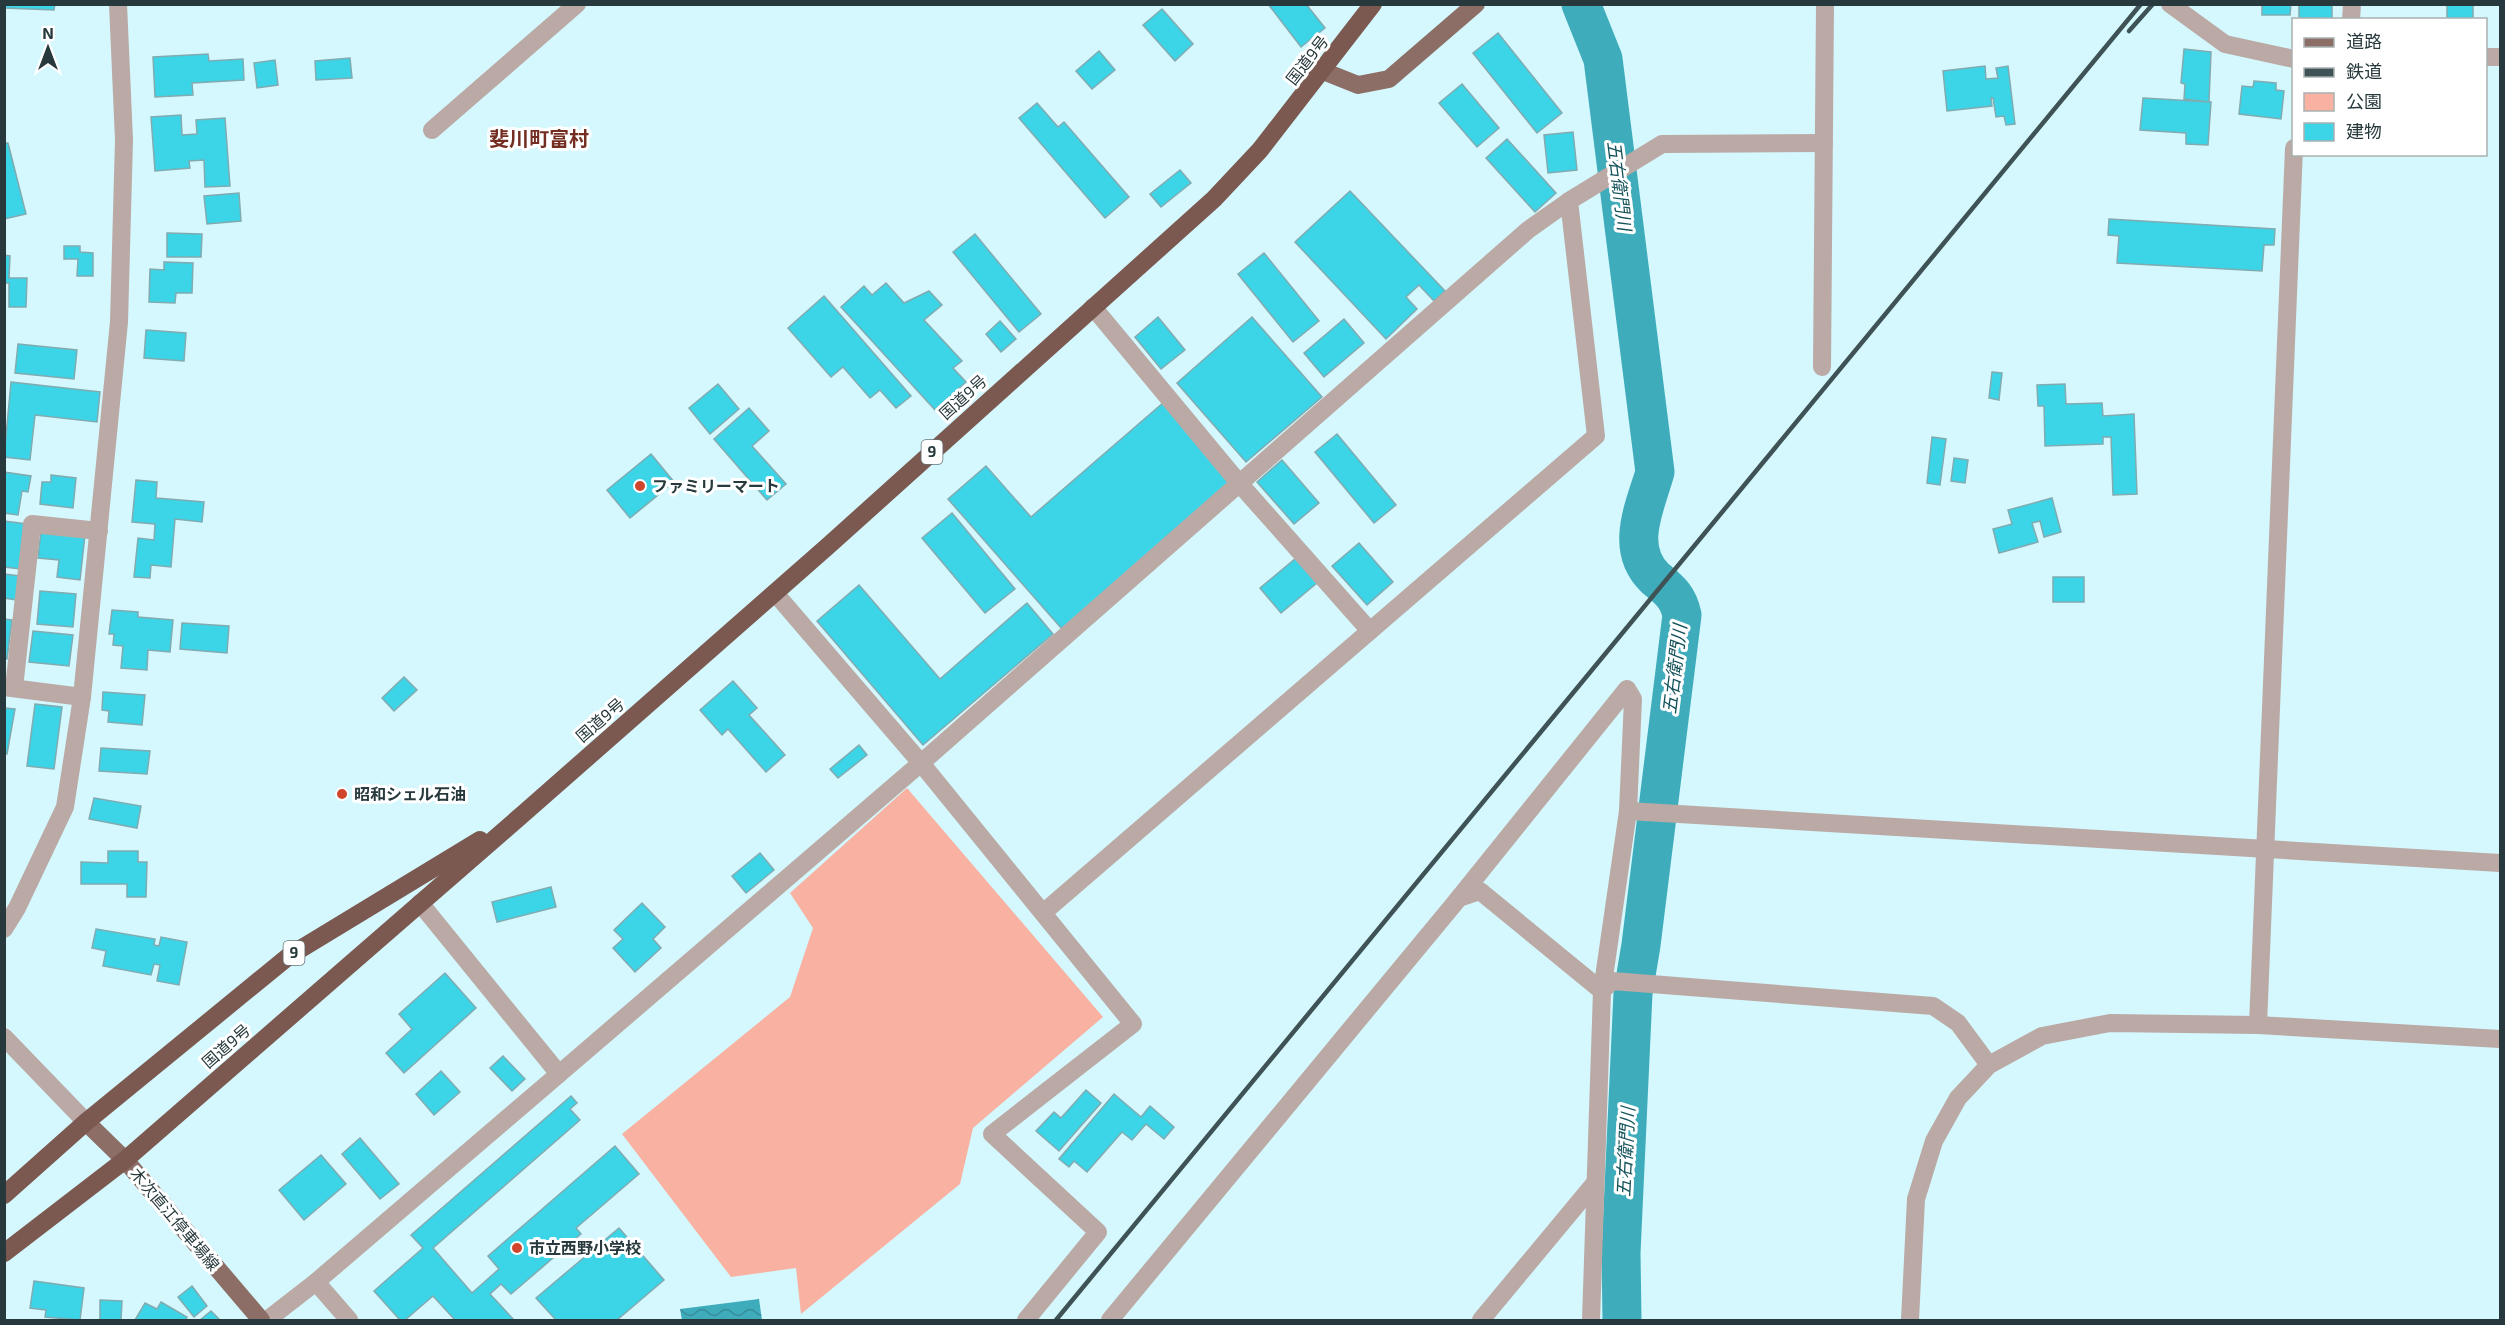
<svg xmlns="http://www.w3.org/2000/svg" width="2505" height="1325" font-family="'Exo 2','Noto Sans JP',sans-serif">
	<style>
		.green { fill: #f9b2a2 }
		.water { fill: url(#water-waves) }
		.lines { fill: none; stroke-linecap: round; stroke-linejoin: round }
		.river { stroke: #3facbb; stroke-width: 39 }
		.building { fill: #3cd4e7; stroke: #80abb1; stroke-width: 1.5 }
		.minor { stroke: #bba9a5; stroke-width: 18 }
		.major { stroke: #8c6e67; stroke-width: 18 }
		.highway { stroke: #7b5951; stroke-width: 18 }
		.rail { stroke: #3f5356; stroke-width: 4.5 }
		.poi-dot { fill: #d0452b; stroke: #fff; stroke-width: 2 }
		.labels { text-anchor: middle; stroke-width: 6; stroke-linejoin: round; paint-order: stroke }
		.shield { fill: #fff; stroke: #687476; stroke-width: 1.5 }
		.shield-label { font-size: 15px; font-weight: bold; fill: #27393c }
		.street-label { font-size: 16px; fill: #27393c; stroke: #fff }
		.poi-label { font-size: 16px; font-weight: bold; fill: #27393c; stroke: #fff; text-anchor: start }
		.water-label { font-size: 18px; font-style: italic; fill: #15535b; stroke: #fff }
		.quarter-label { font-size: 20px; font-weight: bold; fill: #732e21; stroke: #fff }
	</style>
	<defs>
		<pattern id="water-waves" width="16" height="10" patternUnits="userSpaceOnUse" patternTransform="scale(1.5)"><rect width="16" height="10" fill="#3facbb"/><path d="M0 5q4-4 8 0t8 0" fill="none" stroke="#358d99"/></pattern>
	</defs>
	<rect width="100%" height="100%" fill="#d4f8fd"/>
	<path class="green" d="M907,788L1103,1017L973,1128L960,1184L801,1314L796,1268L731,1277L622,1134L790,997L813,928L790,893Z"/>
	<path class="water" d="M759,1299L762,1320H682L680,1309Z"/>
	<g class="lines">
		<path class="river" d="M1581,4L1603,59L1655,472C1645,507 1624,548 1655,578C1669,590 1678,596 1682,615L1641,945L1633,993L1621,1253L1622,1320"/>
	</g>
	<g class="building">
		<path d="M4,4H55L54,10L4,8Z"/>
		<path d="M1268,4H1306L1325,28L1301,47Z"/>
		<path d="M2262,4H2291L2290,15H2262Z"/>
		<path d="M2299,4H2332V19L2299,18Z"/>
		<rect x="2447" y="4" width="26" height="16"/>
		<path d="M1162,9L1193,44L1175,61L1143,25Z"/>
		<path d="M1498,33L1562,113L1537,133L1473,53Z"/>
		<path d="M2184,49L2211,52L2209,102L2184,99L2185,84L2181,83Z"/>
		<path d="M1099,51L1115,70L1092,89L1076,71Z"/>
		<path d="M208,54L209,61L243,59L244,80L192,83L193,95L155,97L153,57Z"/>
		<path d="M350,58L352,78L316,80L315,61Z"/>
		<path d="M275,60L278,85L257,88L254,63Z"/>
		<path d="M1985,66L1986,79L1998,78L1996,68L2008,66L2015,124L2006,125L2004,116L1996,117L1993,98H1991L1992,106L1947,111L1943,71Z"/>
		<path d="M2254,81L2276,83V90L2284,91L2281,119L2239,114L2242,86L2253,87Z"/>
		<path d="M1462,84L1499,128L1477,147L1439,103Z"/>
		<path d="M2143,98L2211,102L2208,145L2186,144V133L2140,130Z"/>
		<path d="M1037,103L1058,127L1064,122L1129,197L1105,218L1019,118Z"/>
		<path d="M181,115L182,135L197,134L196,120L225,118L230,186L205,187L204,160L189,161L190,168L155,171L151,117Z"/>
		<path d="M1573,132L1577,170L1548,173L1544,135Z"/>
		<path d="M1507,139L1556,193L1535,212L1486,158Z"/>
		<path d="M4,143H8L26,214L4,219Z"/>
		<path d="M1180,170L1191,183L1161,207L1150,194Z"/>
		<path d="M1350,191L1445,291L1434,301L1419,285L1406,297L1417,309L1386,339L1295,242Z"/>
		<path d="M239,193L241,221L207,224L204,196Z"/>
		<path d="M2109,219L2275,229L2274,245H2264L2262,271L2117,263L2119,236L2108,235Z"/>
		<path d="M167,233L202,234L201,257H167Z"/>
		<path d="M975,234L1041,314L1019,332L953,252Z"/>
		<path d="M64,246H80V252L93,253V276H77L78,259H64Z"/>
		<path d="M1264,253L1319,321L1293,342L1238,274Z"/>
		<path d="M4,255L10,256L9,278H27L26,307H9V283H4Z"/>
		<path d="M164,262L193,263L192,293H176L175,303L149,302L150,269L164,270Z"/>
		<path d="M886,283L904,303L929,291L942,305L924,320L962,361L953,368L966,382L935,410L841,307L864,286L872,295Z"/>
		<path d="M824,296L911,396L896,408L880,390L870,398L843,367L831,377L788,328Z"/>
		<path d="M1158,317L1185,350L1161,369L1135,337Z"/>
		<path d="M1252,317L1322,397L1246,462L1177,383Z"/>
		<path d="M1344,319L1364,343L1324,377L1304,353Z"/>
		<path d="M1000,321L1016,339L1001,352L986,334Z"/>
		<path d="M146,330L186,333L184,361L144,358Z"/>
		<path d="M18,344L77,350L74,379L15,373Z"/>
		<path d="M1992,372L2002,373L1999,400L1989,398Z"/>
		<path d="M11,382L100,392L97,422L35,415L30,460L4,457Z"/>
		<path d="M718,384L739,409L710,434L689,408Z"/>
		<path d="M2065,384L2066,404L2102,403L2103,416L2134,414L2137,494L2113,495L2111,437H2103V444L2045,446L2044,406H2038L2037,385Z"/>
		<path d="M1164,402L1233,480L1062,629L948,499L986,466L1031,517Z"/>
		<path d="M749,408L769,431L752,446L786,484L767,500L714,439Z"/>
		<path d="M1337,434L1396,505L1374,523L1315,452Z"/>
		<path d="M1932,437L1946,439L1940,485L1927,483Z"/>
		<path d="M651,454L674,482L630,518L607,490Z"/>
		<path d="M1954,458L1968,460L1965,483L1951,481Z"/>
		<path d="M1282,460L1319,503L1294,524L1257,482Z"/>
		<path d="M4,472L31,476L28,492L22,491L18,515L4,513Z"/>
		<path d="M51,475L76,478L73,508L40,504L42,482H51Z"/>
		<path d="M136,480L157,482L156,498L204,502L202,522L175,519L171,567L151,565L150,578L134,577L138,538L154,540L155,524L132,522Z"/>
		<path d="M2052,498L2061,532L2044,537L2040,521L2032,523L2038,542L1999,553L1993,529L2012,524L2008,510Z"/>
		<path d="M952,513L1015,589L985,613L922,538Z"/>
		<path d="M4,521L27,524L21,569L4,567Z"/>
		<path d="M41,531L85,535L80,580L57,577L59,560L38,558Z"/>
		<path d="M1359,543L1393,582L1367,605L1332,566Z"/>
		<path d="M1296,558L1317,583L1281,613L1260,588Z"/>
		<path d="M4,574L20,576L16,600L4,598Z"/>
		<rect x="2053" y="577" width="31" height="25"/>
		<path d="M859,585L940,679L1027,603L1053,634L923,745L817,621Z"/>
		<path d="M40,591L76,594L73,627L37,624Z"/>
		<path d="M112,610L138,612V617L173,620L170,652L148,650L147,670L121,668L123,646L113,645L114,634H109Z"/>
		<path d="M4,619L12,620L7,659H4Z"/>
		<path d="M182,623L229,626L227,653L180,649Z"/>
		<path d="M33,631L73,635L69,666L29,662Z"/>
		<path d="M404,677L417,690L394,711L382,698Z"/>
		<path d="M733,681L757,708L749,715L785,755L766,772L728,729L722,735L700,710Z"/>
		<path d="M103,692L145,695L142,725L108,722L109,711L102,710Z"/>
		<path d="M35,704L62,707L54,769L27,766Z"/>
		<path d="M4,708L15,709L7,754H4Z"/>
		<path d="M859,745L867,755L838,778L830,769Z"/>
		<path d="M101,748L150,751L147,774L99,771Z"/>
		<path d="M94,798L141,806L137,828L89,819Z"/>
		<path d="M108,851H138V862H147L146,897H127V884H81V862L108,863Z"/>
		<path d="M760,853L774,870L746,893L732,876Z"/>
		<path d="M551,887L556,907L497,922L492,902Z"/>
		<path d="M642,903L665,927L653,939L661,948L635,972L613,948L623,939L614,930Z"/>
		<path d="M96,929L155,939L154,945L159,946L161,937L187,942L179,985L157,981L160,965L154,964L151,975L103,966L106,951L92,948Z"/>
		<path d="M445,973L476,1008L404,1073L386,1053L412,1029L399,1014Z"/>
		<path d="M503,1056L525,1079L512,1091L490,1068Z"/>
		<path d="M441,1071L460,1092L434,1115L416,1094Z"/>
		<path d="M1086,1090L1101,1103L1059,1151L1036,1131L1054,1112L1061,1118Z"/>
		<path d="M1114,1094L1141,1117L1150,1106L1174,1127L1164,1139L1146,1124L1132,1140L1122,1132L1087,1172L1074,1161L1069,1167L1059,1159Z"/>
		<path d="M571,1096L577,1103L570,1109L580,1120L433,1248L472,1293L499,1269L488,1256L615,1146L639,1174L576,1228L581,1234L511,1294L501,1284L490,1294L514,1320H455L433,1296L405,1320H400L374,1291L423,1248L411,1235Z"/>
		<path d="M360,1138L399,1184L380,1199L342,1154Z"/>
		<path d="M321,1155L346,1184L304,1220L279,1190Z"/>
		<path d="M619,1228L664,1280L617,1320H556L536,1298Z"/>
		<path d="M34,1281L84,1288L80,1320L45,1317L46,1310L30,1308Z"/>
		<path d="M192,1286L207,1306L194,1317L178,1297Z"/>
		<path d="M100,1300L122,1301L121,1320H100Z"/>
		<path d="M161,1302L187,1317L186,1320H135L145,1303L157,1309Z"/>
		<path d="M211,1311L220,1320H200Z"/>
	</g>
	<g class="lines">
		<g class="minor">
			<path d="M2170,4L2225,44L2294,59"/>
			<path d="M2351,20L2352,4"/>
			<path d="M2486,57H2500"/>
			<path d="M432,130L577,4"/>
			<path d="M1093,307L1239,483L1370,631"/>
			<path d="M1822,367L1825,4"/>
			<path d="M775,593L921,763L1133,1024L992,1134L1098,1232L1026,1320"/>
			<path d="M4,687L82,697"/>
			<path d="M14,688L32,524L99,531"/>
			<path d="M1459,898L1627,689L1633,699L1628,811"/>
			<path d="M1044,912L1596,436L1569,201L1662,144L1824,143"/>
			<path d="M4,929L17,908L65,807L82,697L119,322L124,140L118,4"/>
			<path d="M2258,1025L2294,148"/>
			<path d="M4,1037L86,1122"/>
			<path d="M559,1074L921,763L1528,230L1569,201"/>
			<path d="M316,1282L349,1320"/>
			<path d="M267,1320L316,1282L559,1074L420,903"/>
			<path d="M1110,1320L1459,898L1480,891L1602,991L1612,981L1933,1006L1958,1023L1989,1065"/>
			<path d="M1481,1320L1594,1184"/>
			<path d="M1591,1320L1602,991L1628,811L2500,863"/>
			<path d="M1910,1320L1916,1199L1934,1141L1958,1098L1989,1065L2042,1036L2110,1023L2258,1025L2500,1039"/>
		</g>
		<g class="major">
			<path d="M1323,71L1358,85L1389,79L1476,4"/>
			<path d="M86,1122L125,1160L261,1320"/>
		</g>
		<g class="highway">
			<path d="M4,1195L86,1122L289,956L480,840"/>
			<path d="M4,1253L125,1160L523,814L828,546L1214,199L1260,150L1373,4"/>
		</g>
		<g class="rail">
			<path d="M2129,31L2153,4"/>
			<path d="M1056,1320L2141,4"/>
		</g>
	</g>
	<g class="poi-dot">
		<circle cx="640" cy="486" r="6"/>
		<circle cx="342" cy="794" r="6"/>
		<circle cx="517" cy="1248" r="6"/>
	</g>
	<g class="labels">
		<g class="shield">
			<rect x="921.5" y="440" width="21" height="24" rx="4.5"/>
			<rect x="283.5" y="941" width="21" height="24" rx="4.5"/>
		</g>
		<g class="shield-label">
			<text x="932" y="457">9</text>
			<text x="294" y="958">9</text>
		</g>
		<g class="street-label">
			<text transform="translate(1307 60) rotate(-52)" y="6">国道9号</text>
			<text transform="translate(963 397) rotate(-42)" y="6">国道9号</text>
			<text transform="translate(600 720) rotate(-41)" y="6">国道9号</text>
			<text transform="translate(226 1046) rotate(-41)" y="6">国道9号</text>
			<text transform="translate(175 1219) rotate(50)" y="6">木次直江停車場線</text>
		</g>
		<g class="poi-label">
			<text x="652" y="492">ファミリーマート</text>
			<text x="354" y="800">昭和シェル石油</text>
			<text x="529" y="1254">市立西野小学校</text>
		</g>
		<g class="water-label">
			<text transform="translate(1619 186) rotate(83)" y="6">五右衛門川</text>
			<text transform="translate(1675 669) rotate(-83)" y="6">五右衛門川</text>
			<text transform="translate(1626 1152) rotate(-87)" y="6">五右衛門川</text>
		</g>
		<g class="quarter-label">
			<text x="539" y="146">斐川町富村</text>
		</g>
	</g>
	<rect width="2505" height="1325" fill="none" stroke="#27393c" stroke-width="12"/>
	<rect x="2292" y="18" width="195" height="138" fill="#ffffff" stroke="#a9b0b1" stroke-width="1.5"/>
	<rect x="2304" y="38" width="30" height="9" fill="#8c6e67" stroke="#a9b0b1" stroke-width="1.5"/>
	<text x="2346" y="48" font-size="18" fill="#27393c">道路</text>
	<rect x="2304" y="68" width="30" height="9" fill="#3f5356" stroke="#a9b0b1" stroke-width="1.5"/>
	<text x="2346" y="78" font-size="18" fill="#27393c">鉄道</text>
	<rect x="2304" y="93" width="30" height="18" fill="#f9b2a2" stroke="#a9b0b1" stroke-width="1.5"/>
	<text x="2346" y="108" font-size="18" fill="#27393c">公園</text>
	<rect x="2304" y="123" width="30" height="18" fill="#3cd4e7" stroke="#a9b0b1" stroke-width="1.5"/>
	<text x="2346" y="138" font-size="18" fill="#27393c">建物</text>
	<g transform="translate(48 48)" stroke="#ffffff" stroke-width="4.5" paint-order="stroke">
	<path d="M0-4.5L10 22L0 15L-10 22Z" fill="#27393c"/>
	<text y="-9" font-size="16" font-weight="bold" text-anchor="middle" fill="#27393c">N</text>
	</g>
</svg>
